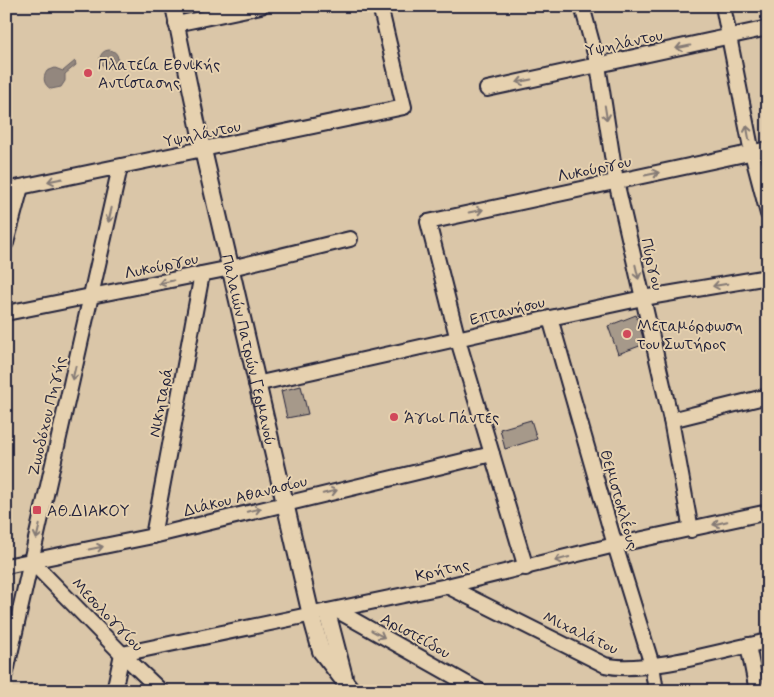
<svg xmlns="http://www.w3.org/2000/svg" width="774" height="697" font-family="Mynerve,sans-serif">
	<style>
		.water { fill: #93877e; stroke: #665f63 }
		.building { fill: #a6998a; stroke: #22223b }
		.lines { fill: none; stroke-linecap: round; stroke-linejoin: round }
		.minor-casing { stroke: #22223b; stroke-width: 18 }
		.tertiary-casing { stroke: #22223b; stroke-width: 20 }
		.minor { stroke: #e6d1af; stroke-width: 14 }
		.tertiary { stroke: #e6d1af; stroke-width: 16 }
		.oneway { stroke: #847a75 }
		.poi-dot { fill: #d1495b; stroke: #e6d1af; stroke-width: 2 }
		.labels { text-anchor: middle; stroke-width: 4; stroke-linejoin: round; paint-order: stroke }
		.street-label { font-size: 16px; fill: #22223b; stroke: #e6d1af }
		.poi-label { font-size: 16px; fill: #22223b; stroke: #e6d1af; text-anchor: start }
	</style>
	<rect width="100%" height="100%" fill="#dac6a8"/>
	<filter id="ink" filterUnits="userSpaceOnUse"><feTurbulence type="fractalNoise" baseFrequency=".02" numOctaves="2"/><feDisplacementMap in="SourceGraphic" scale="10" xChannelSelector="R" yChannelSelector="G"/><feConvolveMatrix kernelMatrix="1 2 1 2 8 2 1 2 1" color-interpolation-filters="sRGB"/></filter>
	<g filter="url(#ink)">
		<g class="water">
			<circle cx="109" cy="59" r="9"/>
			<path d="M75,61L76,65L65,74V81L61,87L51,89C44,85 42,78 47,71L55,68L63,71Z"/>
		</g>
		<g class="building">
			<path d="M636,315L645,344L618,354L608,326Z"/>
			<path d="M301,386L308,414L287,418L281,391Z"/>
			<path d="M531,420L537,439L505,449L500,429Z"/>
		</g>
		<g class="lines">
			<defs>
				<g id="minor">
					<path d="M173,6L203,150"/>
					<path d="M582,6L598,65L616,181L671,420L691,530"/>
					<path d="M723,6L752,153L768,214"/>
					<path d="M176,24L261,6"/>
					<path d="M487,89L768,28"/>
					<path d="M6,190L404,107L380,6"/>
					<path d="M6,243L21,187"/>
					<path d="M6,313L231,268L350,239"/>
					<path d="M550,318L615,545L652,665L656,691"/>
					<path d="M256,384L550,318L643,298L768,277"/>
					<path d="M671,420L768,396"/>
					<path d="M153,536L202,274"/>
					<path d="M31,561L122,654L161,691"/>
					<path d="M6,566L153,536L492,454"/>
					<path d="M526,568L458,340L428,222L768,149"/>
					<path d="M447,586L605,665C643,675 727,649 768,641"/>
					<path d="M336,610L480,691"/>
					<path d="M748,645L757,691"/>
					<path d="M122,654L447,586L615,545L768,512"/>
					<path d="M6,672L120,167"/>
					<path d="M114,691L122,654"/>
				</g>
				<g id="tertiary">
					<path id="s1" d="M203,150L311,615L321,651L352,691"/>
					<path d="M327,612L344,677"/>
				</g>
			</defs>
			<use href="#minor" class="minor-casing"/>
			<use href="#tertiary" class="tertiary-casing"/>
			<use href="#minor" class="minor"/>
			<use href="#tertiary" class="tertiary"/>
		</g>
		<defs><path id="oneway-shaft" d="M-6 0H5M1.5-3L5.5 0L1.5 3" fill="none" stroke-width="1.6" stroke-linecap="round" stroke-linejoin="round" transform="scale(1.25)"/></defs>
		<g class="oneway">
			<use href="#oneway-shaft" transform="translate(683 47) rotate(168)"/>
			<use href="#oneway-shaft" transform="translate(524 81) rotate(168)"/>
			<use href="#oneway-shaft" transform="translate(606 113) rotate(81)"/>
			<use href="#oneway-shaft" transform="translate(748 133) rotate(-100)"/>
			<use href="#oneway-shaft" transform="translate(652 174) rotate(-12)"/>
			<use href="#oneway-shaft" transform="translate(55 180) rotate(169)"/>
			<use href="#oneway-shaft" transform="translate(476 211) rotate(-12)"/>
			<use href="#oneway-shaft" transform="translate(110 215) rotate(103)"/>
			<use href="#oneway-shaft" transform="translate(637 272) rotate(77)"/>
			<use href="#oneway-shaft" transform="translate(166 282) rotate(168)"/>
			<use href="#oneway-shaft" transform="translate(720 285) rotate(170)"/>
			<use href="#oneway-shaft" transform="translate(74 373) rotate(103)"/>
			<use href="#oneway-shaft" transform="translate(330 492) rotate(-13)"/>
			<use href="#oneway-shaft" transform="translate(254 510) rotate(-14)"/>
			<use href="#oneway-shaft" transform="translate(720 523) rotate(167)"/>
			<use href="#oneway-shaft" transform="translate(38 532) rotate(103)"/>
			<use href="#oneway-shaft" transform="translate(96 548) rotate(-11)"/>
			<use href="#oneway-shaft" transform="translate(562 559) rotate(165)"/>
			<use href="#oneway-shaft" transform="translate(378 634) rotate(29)"/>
		</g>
	</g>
	<g class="poi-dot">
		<circle cx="88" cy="73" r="5"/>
		<circle cx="627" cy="334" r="5"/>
		<circle cx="394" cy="417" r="5"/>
		<rect x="32" y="505" width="10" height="10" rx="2.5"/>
	</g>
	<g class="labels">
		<g class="street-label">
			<text transform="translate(624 42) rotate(-12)" y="6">Υψηλάντου</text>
			<text transform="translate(202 133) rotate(-12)" y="6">Υψηλάντου</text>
			<text transform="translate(594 168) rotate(-12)" y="6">Λυκούργου</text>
			<text transform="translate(653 264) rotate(77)" y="6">Πύργου</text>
			<text transform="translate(161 265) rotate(-12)" y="6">Λυκούργου</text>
			<text transform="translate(507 310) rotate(-14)" y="6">Επτανήσου</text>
			<text dy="6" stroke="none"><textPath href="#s1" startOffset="205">Παλαιών Πατρών Γερμανού</textPath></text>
			<text transform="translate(160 402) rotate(-79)" y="6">Νικηταρά</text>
			<text transform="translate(46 416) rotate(-77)" y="6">Ζωοδόχου Πηγής</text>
			<text transform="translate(245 495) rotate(-14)" y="6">Διάκου Αθανασίου</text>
			<text transform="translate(620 499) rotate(74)" y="6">Θεμιστοκλέους</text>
			<text transform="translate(442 569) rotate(-13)" y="6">Κρήτης</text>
			<text transform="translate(108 614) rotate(46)" y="6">Μεσολογγίου</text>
			<text transform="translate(581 632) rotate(25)" y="6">Μιχαλάτου</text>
			<text transform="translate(416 635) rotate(29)" y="6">Αριστείδου</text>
		</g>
		<g class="poi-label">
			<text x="98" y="70">Πλατεία Εθνικής<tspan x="98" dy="18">Αντίστασης</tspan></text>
			<text x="637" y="331">Μεταμόρφωση<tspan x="637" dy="18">του Σωτήρος</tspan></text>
			<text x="404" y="423">Άγιοι Πάντες</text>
			<text x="47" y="516">ΑΘ.ΔΙΑΚΟΥ</text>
		</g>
	</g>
	<rect width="774" height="697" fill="none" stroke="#e6d1af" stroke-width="25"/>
	<rect x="12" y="12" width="749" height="672" fill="none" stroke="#22223b" stroke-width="2" filter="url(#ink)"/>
</svg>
